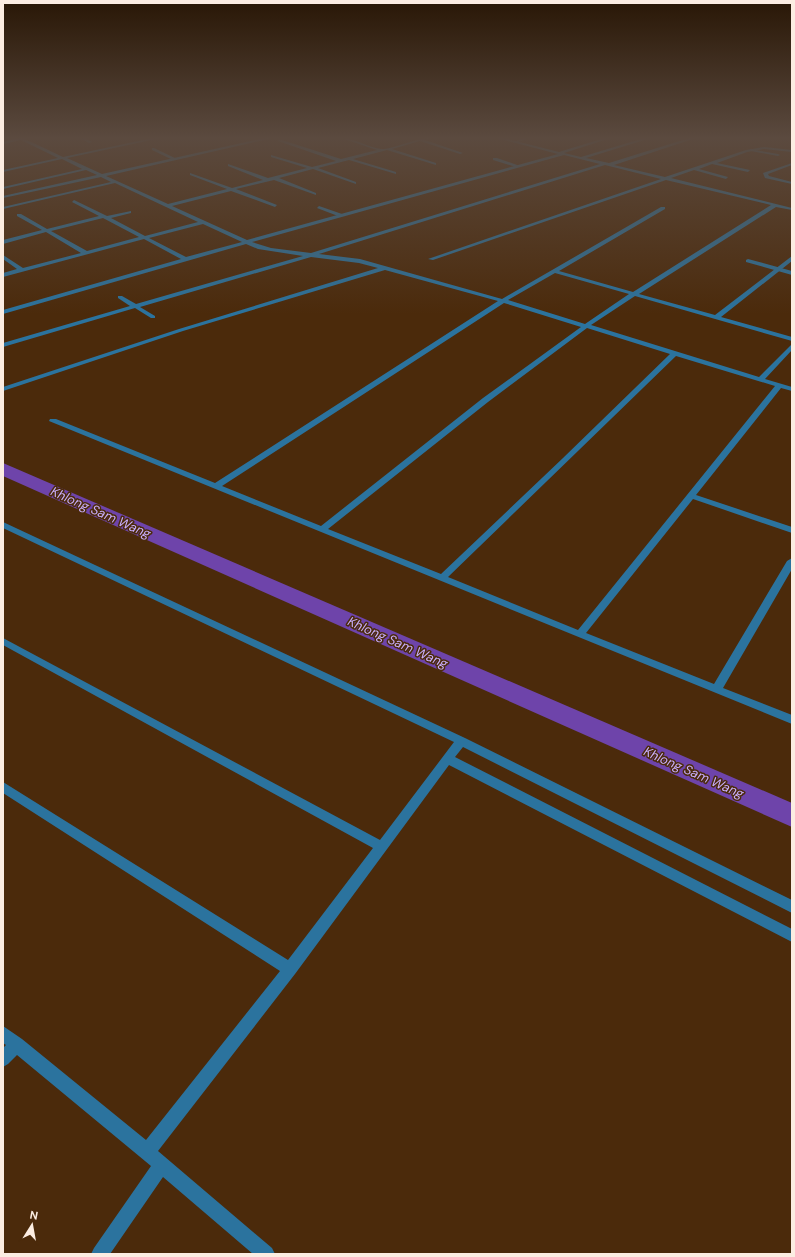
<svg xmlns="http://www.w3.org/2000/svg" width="795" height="1257" font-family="'DM Sans',sans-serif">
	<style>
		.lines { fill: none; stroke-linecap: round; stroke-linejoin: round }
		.canal { fill: #6e44aa; fill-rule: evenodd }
		.service { fill: #2b739e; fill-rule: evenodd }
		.minor { fill: #2b739e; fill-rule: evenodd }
		.labels { text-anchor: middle; stroke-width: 3; stroke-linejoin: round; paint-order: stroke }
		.water-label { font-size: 13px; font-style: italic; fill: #c9aefd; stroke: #4b2a0b }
	</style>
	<rect width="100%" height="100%" fill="#4b2a0b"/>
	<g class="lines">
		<path class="canal" d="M3,463L792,803V827L3,476Z"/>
		<g class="service">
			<path d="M523,138H530L515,143L513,142Z"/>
			<path d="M152,148H154L177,159L173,160L152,150Z"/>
			<path d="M750,149L778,154L780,155L778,156L751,151Z"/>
			<path d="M493,158H497L520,166L516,167L493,160Z"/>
			<path d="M319,206L342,214V215L338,216L317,208Z"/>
			<path d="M748,259L792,271V275L746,262V260Z"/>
		</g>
		<g class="minor">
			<path d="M17,138H28L25,139L63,157L152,138H161L67,158L102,174L264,138H273L106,176L168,204L227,189L190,175V173L232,188L263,180L228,166V164L268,178L307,168L271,157V155L312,167L336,161L278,141L279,139L341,159L377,150L341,138C355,138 367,147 381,149C392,150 415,138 430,138L425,140L463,153L460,154L420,141L392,149L436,163V165L387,150L353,159L396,172V174L349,160L318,168L356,182V184L313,169L279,178L316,193V195L274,180L236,189L277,205L275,207L231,191L172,206L247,240L558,154L496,138H504L559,152L604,138H611L564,153L581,157L644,138H651L586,158L609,163L689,138H696L614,165L665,177L746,150L764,147L792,150V152L764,149L747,152L717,163L750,170L748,172L712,164L699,169L728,177L726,179L694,170L671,178L792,208V210L776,207L639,294L715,315L792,256V261L721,317L792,337V341L635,296L591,325L759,377L792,344V350L765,379L792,387V391L781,388L696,495L792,527V533L693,499L586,633L714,684L787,561L792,558V569L723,688L792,715V724L49,421L50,419H56L215,483L498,301L385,270L183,331L3,391V387L179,329L378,268L359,263L311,257L140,307L155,316V318H151L135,308L3,347V343L130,306L118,298V296H122L136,304L303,256L258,249L246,244L3,314V310L181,259L144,239L3,277V273L17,269L3,259V255L23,268L81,253L46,232L3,244V240L42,230L17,216V214H21L47,229L99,216L72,202L74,200L107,216L131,211V213L111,218L145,236L198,222L115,183L3,209V207L111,182L101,177L3,198V196L97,175L86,170L3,189V187L82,169L62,159L3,172V170L58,158L21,140L3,144V142ZM564,155L600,164L311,253L271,248L252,242ZM605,165L661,179L428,259L433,260L666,180L771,205L633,292L559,271L665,209V207H661L502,299L360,259L319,254ZM103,218L139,237L87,251L51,231ZM203,224L242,242L186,257L149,238ZM555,273L629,294L585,324L508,300ZM504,303L581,327L483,398L321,526L222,486ZM587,328L670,354L563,458L441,574L328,529L488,402ZM676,356L775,386L578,630L448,577Z"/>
			<path d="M79,138H85L92,142L89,143Z"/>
			<path d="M191,138H196L194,139Z"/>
			<path d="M792,163V165L768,174L769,176L792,182V184L765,178L763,173Z"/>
			<path d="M3,522L465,738L792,900V913L463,747L455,757L792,929V942L449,765L295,974L158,1151L272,1248L275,1254H253L163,1177L110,1254H91L94,1248L151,1166L17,1055L8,1064L3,1067V1048L6,1045L3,1043V1026L22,1039L146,1140L280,971L3,793V782L288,960L373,848L3,645V638L380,840L454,742L3,528Z"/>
		</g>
	</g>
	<linearGradient id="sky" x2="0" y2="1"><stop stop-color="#291706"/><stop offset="0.44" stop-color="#5b4a3f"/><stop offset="1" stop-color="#5b4a3f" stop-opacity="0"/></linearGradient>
	<rect width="795" height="314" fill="url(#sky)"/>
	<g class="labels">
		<g class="water-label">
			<text transform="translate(101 512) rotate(24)" y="5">Khlong Sam Wang</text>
			<text transform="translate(398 642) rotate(24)" y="5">Khlong Sam Wang</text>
			<text transform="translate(694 772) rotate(24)" y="5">Khlong Sam Wang</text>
		</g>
	</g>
	<rect width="795" height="1257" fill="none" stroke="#fcede2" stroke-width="8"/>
	<g transform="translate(32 1225) rotate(11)" stroke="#4b2a0b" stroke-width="3" paint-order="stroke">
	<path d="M0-3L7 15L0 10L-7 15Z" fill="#fcede2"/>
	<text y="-6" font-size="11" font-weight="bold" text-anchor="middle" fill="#fcede2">N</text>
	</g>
</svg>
